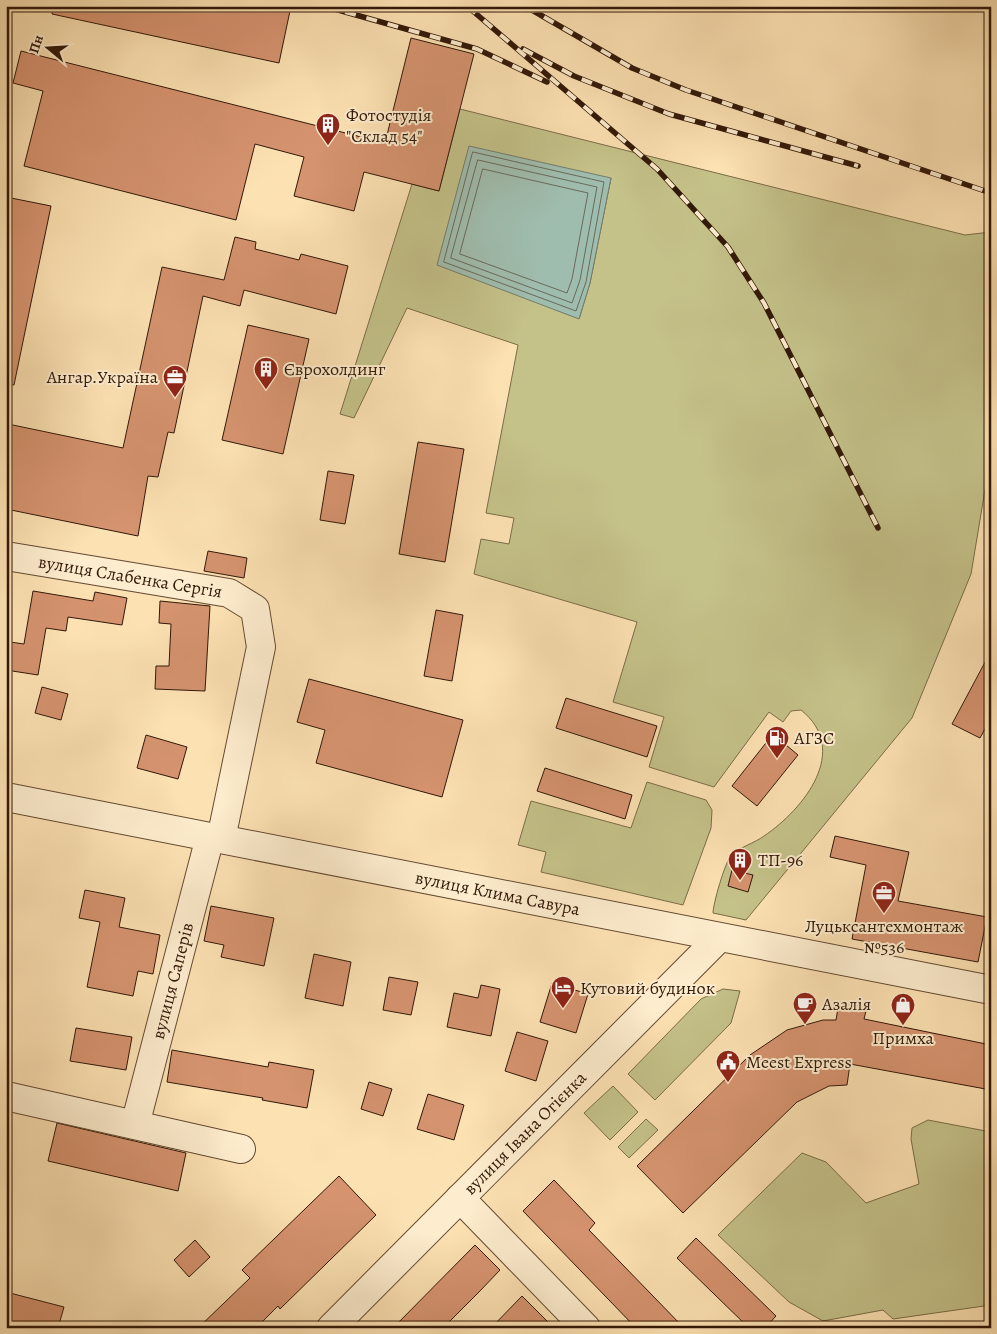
<svg xmlns="http://www.w3.org/2000/svg" width="997" height="1334" font-family="Alegreya,serif">
	<style>
		.green { fill: #c4c189; stroke: #7b6c48; fill-rule: evenodd }
		.water { fill: #9fbdae; stroke: #737b6c }
		.lines { fill: none; stroke-linecap: round; stroke-linejoin: round }
		.shore { stroke: #686a5b; stroke-width: 1 }
		.building { fill: #d5936f; stroke: #321808 }
		.minor-casing { stroke: #644a32; stroke-width: 30 }
		.minor { stroke: #fdeccd; stroke-width: 28 }
		.rail-casing { stroke: #321808; stroke-width: 5.5 }
		.rail { stroke: #fdeccd; stroke-width: 4; stroke-dasharray: 11; stroke-linecap: butt }
		.labels { text-anchor: middle; stroke-width: 4; stroke-linejoin: round; paint-order: stroke }
		.poi-label { font-size: 18px; fill: #321808; stroke: #fdeccd; text-anchor: start }
		.street-label { font-size: 18px; fill: #321808; stroke: #fdeccd }
	</style>
	<rect width="100%" height="100%" fill="#fce1b2"/>
	<filter id="stains"><feTurbulence type="fractalNoise" baseFrequency=".004" numOctaves="4"/><feColorMatrix values="0 0 0 0 .2 0 0 0 0 .09 0 0 0 0 .02 0 0 0 .5 -.17"/></filter>
	<radialGradient id="worn" r=".72"><stop offset=".6" stop-color="#630" stop-opacity="0"/><stop offset="1" stop-color="#630" stop-opacity=".3"/></radialGradient>
	<g class="green">
		<path d="M460,109L965,235L991,232V454L971,574L912,718L746,920L713,913C713,904 725,862 731,856C739,847 755,843 764,836C804,809 851,750 801,710L791,711L783,722L769,712L714,787L649,767L664,717L613,702L637,622L474,574L481,539L509,544L514,518L486,513L518,345L407,308L354,418L340,414L412,184L439,191ZM611,178L590,283L579,319Z"/>
		<path d="M647,782L706,800L712,810L711,828L683,905L541,872L546,852L518,845L531,801L631,828Z"/>
		<path d="M723,989L740,991L731,1023L655,1100L628,1074L701,999Z"/>
		<path d="M613,1086L638,1112L610,1140L584,1113Z"/>
		<path d="M646,1119L658,1130L629,1158L618,1147Z"/>
		<path d="M928,1120L991,1132V1305L893,1319L883,1310L823,1321L789,1302L718,1235L802,1153L826,1162L866,1203L919,1184L911,1139L912,1128Z"/>
	</g>
	<path class="water" d="M469,146L611,178L590,283L579,319L437,265Z"/>
	<g class="lines">
		<g class="shore">
			<path d="M473,152L604,182L586,282L576,311L444,262Z"/>
			<path d="M478,160L597,187L580,280L572,303L451,258Z"/>
			<path d="M483,169L588,193L572,279L567,293L460,254Z"/>
		</g>
	</g>
	<g class="building">
		<path d="M53,6H291L279,63L52,14Z"/>
		<path d="M411,38L474,54L439,191L364,172L354,211L294,196L304,157L255,144L236,220L24,166L43,91L13,83L21,51L385,143Z"/>
		<path d="M6,197L51,206L14,385L6,384Z"/>
		<path d="M235,237L256,242L255,249L299,260L301,254L348,266L336,314L244,290L240,306L203,296L174,433L168,432L158,477L148,476L138,536L6,509L8,424L123,448L162,267L224,280Z"/>
		<path d="M248,325L309,339L283,454L222,440Z"/>
		<path d="M418,442L464,449L445,562L399,554Z"/>
		<path d="M328,471L354,475L345,524L320,520Z"/>
		<path d="M208,551L247,558L244,578L204,571Z"/>
		<path d="M33,591L93,601L95,592L127,598L122,625L68,617L66,631L46,628L38,675L6,670L10,642L24,644Z"/>
		<path d="M160,601L210,606L205,691L155,689L156,666H169L171,624L159,623Z"/>
		<path d="M436,610L463,615L452,681L424,676Z"/>
		<path d="M991,651V718L980,738L952,724Z"/>
		<path d="M309,679L463,720L442,797L316,763L325,730L297,722Z"/>
		<path d="M42,687L68,694L61,720L35,713Z"/>
		<path d="M566,698L657,726L647,757L556,728Z"/>
		<path d="M773,734L798,755L757,806L732,786Z"/>
		<path d="M146,735L187,747L178,779L137,768Z"/>
		<path d="M545,768L632,795L625,819L537,791Z"/>
		<path d="M835,836L909,852L898,901L987,917L978,962L852,939L866,865L830,857Z"/>
		<path d="M732,870L753,875L748,892L728,886Z"/>
		<path d="M85,890L125,898L119,927L160,935L153,974L138,971L133,996L87,987L100,922L79,918Z"/>
		<path d="M211,906L274,918L264,966L221,957L224,945L204,941Z"/>
		<path d="M314,954L351,962L343,1006L305,998Z"/>
		<path d="M389,977L418,982L411,1015L383,1010Z"/>
		<path d="M552,983L588,994L576,1033L540,1022Z"/>
		<path d="M481,985L500,989L491,1036L447,1027L454,993L478,998Z"/>
		<path d="M839,1002L867,1007L864,1019L991,1045V1090L850,1064L847,1085L829,1086L797,1102L683,1213L637,1166L750,1055L787,1030L823,1020H836Z"/>
		<path d="M76,1028L132,1037L126,1070L70,1061Z"/>
		<path d="M517,1032L548,1041L536,1081L505,1071Z"/>
		<path d="M172,1050L268,1067L269,1062L314,1070L307,1108L262,1100L263,1098L167,1082Z"/>
		<path d="M369,1082L392,1089L383,1116L361,1109Z"/>
		<path d="M428,1094L464,1105L454,1140L417,1129Z"/>
		<path d="M57,1123L186,1153L178,1191L48,1161Z"/>
		<path d="M339,1176L376,1215L280,1309L278,1306L256,1328H198L250,1278L242,1270Z"/>
		<path d="M554,1180L595,1223L589,1230L684,1328H636L523,1211Z"/>
		<path d="M696,1238L776,1316L765,1328H749L677,1258Z"/>
		<path d="M195,1240L210,1257L189,1277L174,1260Z"/>
		<path d="M475,1245L500,1270L479,1292L443,1328H393Z"/>
		<path d="M6,1292L64,1307L58,1328H6Z"/>
		<path d="M522,1296L554,1328H491Z"/>
	</g>
	<g class="lines">
		<defs>
			<g id="minor">
				<path id="s1" d="M6,556L229,593L255,609L261,647L221,839"/>
				<path id="s2" d="M6,797L991,990"/>
				<path d="M6,1096L241,1149"/>
				<path id="s3" d="M135,1125L210,837"/>
				<path d="M460,1198L586,1328"/>
				<path id="s4" d="M331,1328L719,938"/>
			</g>
		</defs>
		<use href="#minor" class="minor-casing"/>
		<use href="#minor" class="minor"/>
		<defs>
			<g id="rail">
				<path d="M324,6L477,49L547,82"/>
				<path d="M467,6L657,169L728,247L764,303L878,528"/>
				<path d="M525,6L632,68L686,90L991,193"/>
				<path d="M523,49L574,76L669,114L858,166"/>
			</g>
		</defs>
		<use href="#rail" class="rail-casing"/>
		<use href="#rail" class="rail"/>
	</g>
	<defs>
		<symbol id="building-pin" viewBox="-11 -11 22 30"><path d="M0 17L-7.5 6A9.5 9.5 0 1 1 7.5 6Z" fill="#8f2418" stroke="#fdeccd"/><path d="M-4-6H4V6H1V3H-1V6H-4ZM-2.5-4.3h1.7v1.8h-1.7ZM.8-4.3h1.7v1.8H.8ZM-2.5-1h1.7V.8h-1.7ZM.8-1h1.7V.8H.8Z" fill="#fff"/></symbol>
		<symbol id="office-pin" viewBox="-11 -11 22 30"><path d="M0 17L-7.5 6A9.5 9.5 0 1 1 7.5 6Z" fill="#8f2418" stroke="#fdeccd"/><path d="M-6-3h4V-5.5h4V-3h4V5H-6ZM-1-4.5V-3h2v-1.5ZM-6 0V1H6V0Z" fill="#fff"/></symbol>
		<symbol id="fuel-pin" viewBox="-11 -11 22 30"><path d="M0 17L-7.5 6A9.5 9.5 0 1 1 7.5 6Z" fill="#8f2418" stroke="#fdeccd"/><path d="M-5.5-6h7V0h2V4h1.3V-2.5L3-4.5l.8-.8L6-3V5H2.5V1h-1V6h-7ZM-4.2-4.7v3.2H.2V-4.7Z" fill="#fff"/></symbol>
		<symbol id="hotel-pin" viewBox="-11 -11 22 30"><path d="M0 17L-7.5 6A9.5 9.5 0 1 1 7.5 6Z" fill="#8f2418" stroke="#fdeccd"/><path d="M-6-4.5h1.5V1H6V5H4.5V3h-9V5H-6ZM-4 0a1.8 1.8 0 1 1 3.6 0ZM.5 0V-2.5h3Q6-2.5 6 0Z" fill="#fff"/></symbol>
		<symbol id="cafe-pin" viewBox="-11 -11 22 30"><path d="M0 17L-7.5 6A9.5 9.5 0 1 1 7.5 6Z" fill="#8f2418" stroke="#fdeccd"/><path d="M-5.5-4.5H6V0H3Q3 3.5 0 3.5H-2.5Q-5.5 3.5-5.5 0ZM3-3.2v2h1.7v-2ZM-6 4.5H4V6H-6Z" fill="#fff"/></symbol>
		<symbol id="shop-pin" viewBox="-11 -11 22 30"><path d="M0 17L-7.5 6A9.5 9.5 0 1 1 7.5 6Z" fill="#8f2418" stroke="#fdeccd"/><path d="M-5-2.5h2.3a2.7 3.5 0 0 1 5.4 0H5L5.5 6h-11ZM-1.5-2.5h3a1.5 2.3 0 0 0-3 0Z" fill="#fff"/></symbol>
		<symbol id="civic-pin" viewBox="-11 -11 22 30"><path d="M0 17L-7.5 6A9.5 9.5 0 1 1 7.5 6Z" fill="#8f2418" stroke="#fdeccd"/><path d="M-.6-6.5H3V-4.5H.6V-3L4-1V1h2V6H-6V1h2V-1L-.6-3ZM-1.2 2.5V6h2.4V2.5Z" fill="#fff"/></symbol>
	</defs>
	<g fill-rule="evenodd">
		<use href="#building-pin" x="314" y="111" width="28" height="38"/>
		<use href="#building-pin" x="252" y="355" width="28" height="38"/>
		<use href="#office-pin" x="161" y="363" width="28" height="38"/>
		<use href="#fuel-pin" x="763" y="724" width="28" height="38"/>
		<use href="#building-pin" x="726" y="846" width="28" height="38"/>
		<use href="#office-pin" x="870" y="879" width="28" height="38"/>
		<use href="#hotel-pin" x="549" y="974" width="28" height="38"/>
		<use href="#cafe-pin" x="791" y="990" width="28" height="38"/>
		<use href="#shop-pin" x="889" y="991" width="28" height="38"/>
		<use href="#civic-pin" x="714" y="1048" width="28" height="38"/>
	</g>
	<g class="labels">
		<g class="poi-label">
			<text x="346" y="121">Фотостудія<tspan x="346" dy="21">"Склад 54"</tspan></text>
			<text x="284" y="375">Єврохолдинг</text>
			<text x="158" y="383" text-anchor="end">Ангар.Україна</text>
			<text x="794" y="744">АГЗС</text>
			<text x="758" y="866">ТП-96</text>
			<text x="884" y="932" text-anchor="middle">Луцьксантехмонтаж<tspan x="884" dy="21">№536</tspan></text>
			<text x="580" y="994">Кутовий будинок</text>
			<text x="822" y="1010">Азалія</text>
			<text x="903" y="1044" text-anchor="middle">Примха</text>
			<text x="746" y="1068">Meest Express</text>
		</g>
		<g class="street-label">
			<text dy="6" stroke="none"><textPath href="#s1" startOffset="126">вулиця Слабенка Сергія</textPath></text>
			<text dy="6" stroke="none"><textPath href="#s2" startOffset="501">вулиця Клима Савура</textPath></text>
			<text dy="6" stroke="none"><textPath href="#s3" startOffset="149">вулиця Саперів</textPath></text>
			<text dy="6" stroke="none"><textPath href="#s4" startOffset="275">вулиця Івана Огієнка</textPath></text>
		</g>
	</g>
	<rect width="997" height="1334" fill="none" stroke="#fce1b2" stroke-width="25"/>
	<rect x="8" y="8" width="982" height="1319" fill="none" stroke="#321808" stroke-width="2.5"/>
	<rect x="12" y="12" width="972" height="1309" fill="none" stroke="#321808"/>
	<g transform="translate(48 48) rotate(288)" stroke="#fdeccd" stroke-width="4" paint-order="stroke">
	<path d="M0-4L9 19L0 12L-9 19Z" fill="#321808"/>
	<text y="-8" font-size="14" font-weight="bold" text-anchor="middle" fill="#321808">Пн</text>
	</g>
	<rect width="100%" height="100%" filter="url(#stains)"/>
	<rect width="100%" height="100%" fill="url(#worn)"/>
</svg>
